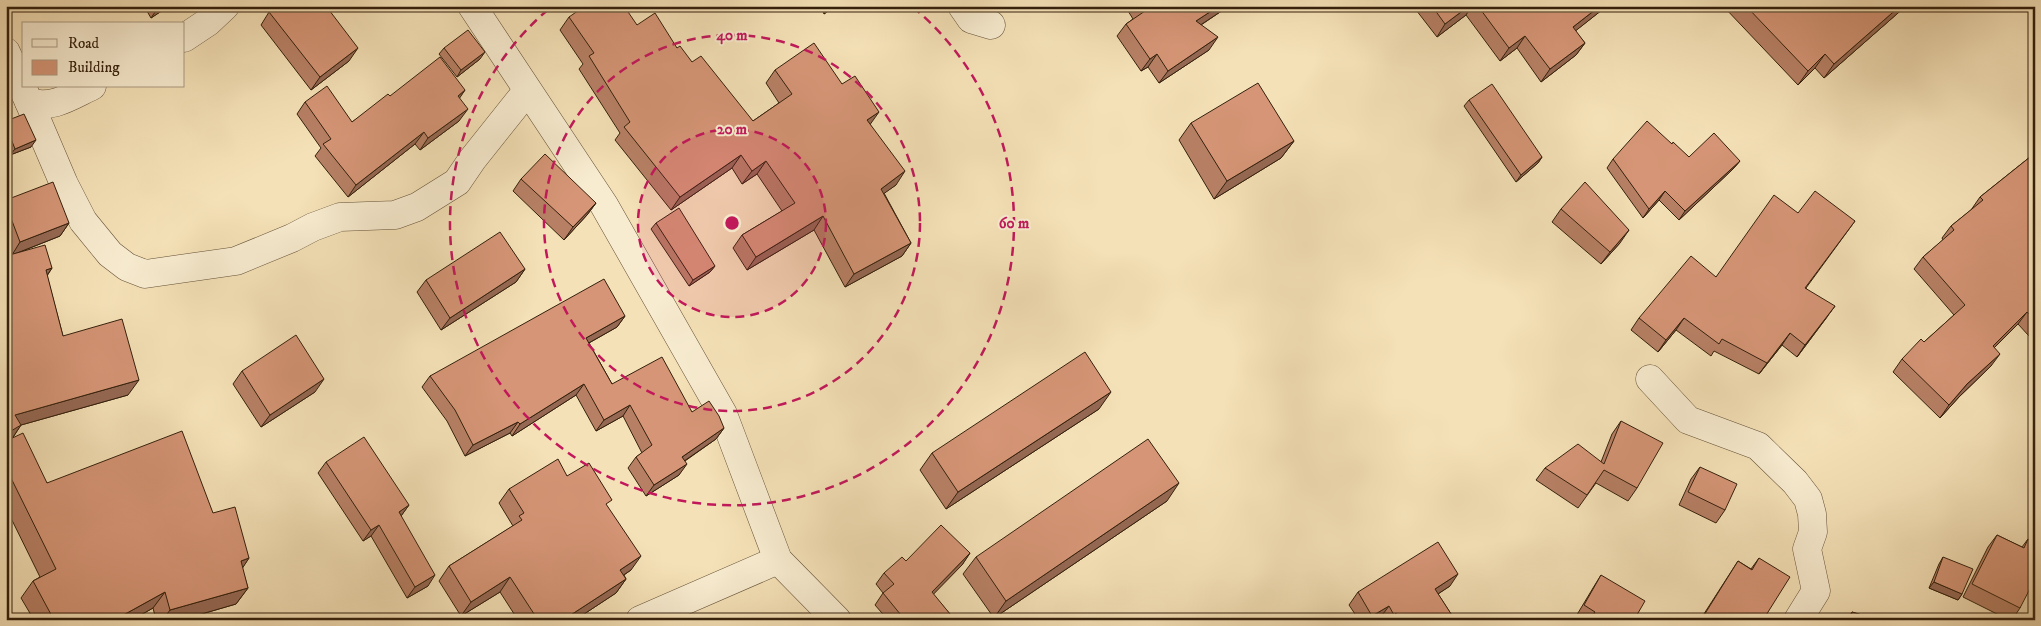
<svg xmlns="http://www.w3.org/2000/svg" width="2041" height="626" font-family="'IM FELL DW Pica',serif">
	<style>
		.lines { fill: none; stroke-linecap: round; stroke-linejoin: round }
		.minor-casing { stroke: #645037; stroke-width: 29 }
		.minor { stroke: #f8ecd0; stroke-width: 28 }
		.wall { fill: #b78065; stroke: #34200c }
		.shaded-wall { fill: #956853; stroke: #34200c }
		.building { fill: #d59576; stroke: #34200c }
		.ring { fill: none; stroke: #c2185b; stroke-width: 2.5; stroke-dasharray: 9 6 }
		.centre { fill: #c2185b; stroke: #f8ecd0; stroke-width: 2.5 }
		.ring-label { font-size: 15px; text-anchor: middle; font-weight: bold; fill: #c2185b; stroke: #f8ecd0; stroke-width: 4; stroke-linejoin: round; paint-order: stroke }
	</style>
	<rect width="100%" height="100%" fill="#f5e1b7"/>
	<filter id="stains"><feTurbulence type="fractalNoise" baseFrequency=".004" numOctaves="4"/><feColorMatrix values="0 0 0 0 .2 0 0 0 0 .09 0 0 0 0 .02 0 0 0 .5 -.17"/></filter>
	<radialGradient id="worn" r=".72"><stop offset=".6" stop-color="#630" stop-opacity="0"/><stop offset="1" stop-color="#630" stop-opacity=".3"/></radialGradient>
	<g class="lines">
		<defs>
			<g id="minor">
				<path d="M472,6L604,205L723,414L778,560L837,620"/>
				<path d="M962,6L971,19L991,25"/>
				<path d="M184,38L208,22L225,6"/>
				<path d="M6,52L29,102C51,110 71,96 92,86"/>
				<path d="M29,102L64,184L83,221L110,254L127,267L145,274L236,261L292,238L313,227L340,217L395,215L417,207L457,182L472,160L527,91"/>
				<path d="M1650,379L1688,420L1758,446L1795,482L1808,499L1812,514L1813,532L1807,549L1816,591L1798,620"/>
				<path d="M640,620L778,560"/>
			</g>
		</defs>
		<use href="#minor" class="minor-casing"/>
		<use href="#minor" class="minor"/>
	</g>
	<g class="wall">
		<path d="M144,6H169L151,18Z"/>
		<path d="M821,6H835L824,14Z"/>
		<path d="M1125,6H1229L1201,25L1209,50L1159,83L1148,67L1141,71L1117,36L1126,24L1133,19Z"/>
		<path d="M1413,6H1607L1575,31L1585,43L1576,55L1541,82L1517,48L1500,61L1466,15L1437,37Z"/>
		<path d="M1725,6H1906L1824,78L1815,68L1798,85L1724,7Z"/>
		<path d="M1911,6H1922L1916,12Z"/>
		<path d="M269,12L349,61L311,90L261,25Z"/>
		<path d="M569,17L637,25L677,48L692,62L753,121L779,103L766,83L775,70L842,84L870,124L896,185L884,193L911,243L902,256L845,287L814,230L747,270L733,248L742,235L782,211L757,174L742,184L732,168L671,210L615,140L620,133L579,69L583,64L560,30Z"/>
		<path d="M444,48L480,59L457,77L439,54Z"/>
		<path d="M465,90L459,98V121L420,150L415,144L348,197L315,156L321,148L297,114L305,102L352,122L390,96Z"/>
		<path d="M1469,100L1542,157L1538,163L1516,182L1464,106Z"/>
		<path d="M6,121L31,147L10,155L6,145Z"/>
		<path d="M1191,123L1294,141L1281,158L1214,199L1179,140Z"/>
		<path d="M1672,144L1689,157L1740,161L1733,169L1679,220L1659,200L1643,218L1607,168L1613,159Z"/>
		<path d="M2035,153V330L2029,336L2018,324L1994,348L1991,366L1959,397L1940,418L1893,372L1902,359L1924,342L1954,315L1914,269L1923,257L1943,240L1942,238L1951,226L1971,210L1980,197Z"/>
		<path d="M521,179L596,203L587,215L564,240L513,191Z"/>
		<path d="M6,200L69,223L60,236L15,254L52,268L47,276L63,336L128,395L21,425L12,439L47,483L213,513L249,558L242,568L248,588L236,604L181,620H156L153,608L132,620H34L21,598L33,581L40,577L6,508V256L12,254L6,241Z"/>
		<path d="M1561,209L1620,243L1601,264L1552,222Z"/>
		<path d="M1798,213L1855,221L1806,288L1827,317L1797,357L1782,345L1759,374L1714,351L1711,356L1676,330L1658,352L1631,330L1639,318L1716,277Z"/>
		<path d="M656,223L715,266L710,272L689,286L651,229Z"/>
		<path d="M525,269L516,282L441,330L417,292L426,280Z"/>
		<path d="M625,316L617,327L589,343L612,384L692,412L724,428L716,439L685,461L679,475L646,496L628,468L636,457L642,453L623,416L596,431L576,395L512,436L510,433L465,456L447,421L422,387L430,376Z"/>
		<path d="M242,371L315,392L261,427L233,384Z"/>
		<path d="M1099,409L946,509L920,470L932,453Z"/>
		<path d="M1621,421L1637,488L1628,501L1596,483L1578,508L1536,480L1545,468L1601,462L1612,434Z"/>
		<path d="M326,462L409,505L401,516L428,586L407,598L371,536L363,541L318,473Z"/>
		<path d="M1700,467L1725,510L1716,523L1679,505L1691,479Z"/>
		<path d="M567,476L607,506L631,570L624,575L626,579L616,593L575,620H518L500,592L461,616L439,581L449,566L513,526L499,503L509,489Z"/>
		<path d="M1167,501L994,618L963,574L976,557Z"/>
		<path d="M1997,535L2022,547L2028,539L2020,608L2012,620H2009L1963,597L1988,547Z"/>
		<path d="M970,553L962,565L933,594L955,620H888L875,605L883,593L876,584L884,573L906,561Z"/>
		<path d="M1943,557L1962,594L1958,600L1929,588L1939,564Z"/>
		<path d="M1759,558L1763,620H1700L1738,561L1751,569Z"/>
		<path d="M1601,575L1634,620H1578L1575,618L1593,588Z"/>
		<path d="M1450,586L1438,594L1455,620H1381L1380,618L1377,620H1359L1349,605L1358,592Z"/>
		<path d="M1852,612L1878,620H1847Z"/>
	</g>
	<g class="shaded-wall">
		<path d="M159,6H169L151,18Z"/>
		<path d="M829,6H835L824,14Z"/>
		<path d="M1219,6H1229L1187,34L1196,21Z"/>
		<path d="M1469,6H1472L1466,15L1437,37L1445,24Z"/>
		<path d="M1600,6H1607L1564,40L1573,27Z"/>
		<path d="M1900,6H1906L1824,78L1834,64Z"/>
		<path d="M1525,36L1517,48L1500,61L1509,48Z"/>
		<path d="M1218,37L1209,50L1159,83L1168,71Z"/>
		<path d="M1585,43L1576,55L1541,82L1550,69Z"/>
		<path d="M358,48L349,61L311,90L320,77Z"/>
		<path d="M485,52L480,59L457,77L461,70Z"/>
		<path d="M1157,54L1148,67L1141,71L1150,59Z"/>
		<path d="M1825,54L1815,68L1798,85L1808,71Z"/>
		<path d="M465,90L457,102L458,96Z"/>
		<path d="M468,109L459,121L420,150L428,138Z"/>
		<path d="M879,112L869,126L867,120Z"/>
		<path d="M424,132L415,144L348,197L356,185Z"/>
		<path d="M36,140L31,147L10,155L15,149Z"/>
		<path d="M1294,141L1281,158L1214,199L1227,181Z"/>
		<path d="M741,155L732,168L671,210L680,197Z"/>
		<path d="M1542,157L1538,163L1516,182L1521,175Z"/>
		<path d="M766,161L757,174L742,184L752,171Z"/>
		<path d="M1740,161L1733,169L1679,220L1685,211Z"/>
		<path d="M905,171L896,185L872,202L881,189Z"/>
		<path d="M1665,191L1659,200L1643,218L1649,209Z"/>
		<path d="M596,203L587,215L564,240L573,227Z"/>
		<path d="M823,216L814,230L747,270L756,257Z"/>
		<path d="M69,223L60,236L12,255L20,242Z"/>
		<path d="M1629,230L1620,243L1601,264L1610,252Z"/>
		<path d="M911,243L902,256L845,287L854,274Z"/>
		<path d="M715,266L710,272L689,286L693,280Z"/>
		<path d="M52,268L41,284L46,270Z"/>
		<path d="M525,269L516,282L441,330L450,318Z"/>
		<path d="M1835,306L1827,317L1797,357L1805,345Z"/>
		<path d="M2027,312L2018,324L1984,358L1993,346Z"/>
		<path d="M625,316L617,327L578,349L586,338Z"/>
		<path d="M1684,318L1676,330L1658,352L1666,340Z"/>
		<path d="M1790,333L1782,345L1759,374L1767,363Z"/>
		<path d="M2000,354L1991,366L1959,397L1940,418L1949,405L1967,384Z"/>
		<path d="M324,379L315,392L261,427L270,415Z"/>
		<path d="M139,380L128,395L21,425L11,440L6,443V434L15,415Z"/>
		<path d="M584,384L576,395L512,436L520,424Z"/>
		<path d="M1111,392L1099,409L946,509L958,492Z"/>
		<path d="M630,405L623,416L596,431L604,420Z"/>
		<path d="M518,422L510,433L465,456L473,445Z"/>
		<path d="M724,428L716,439L674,468L682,457Z"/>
		<path d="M687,464L679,475L646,496L654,485Z"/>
		<path d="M1179,483L1167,501L994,618L1006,601Z"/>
		<path d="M409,505L401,516L399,512Z"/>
		<path d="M379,525L371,536L363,541L371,530Z"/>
		<path d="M970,553L962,565L924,604L932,592Z"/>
		<path d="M641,556L631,570L610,584L620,570Z"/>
		<path d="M249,558L238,575L241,561Z"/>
		<path d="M1458,574L1450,586L1427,601L1435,589Z"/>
		<path d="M435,575L428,586L407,598L415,587Z"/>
		<path d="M510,577L500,592L461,616L471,602Z"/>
		<path d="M626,579L616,593L575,620H563Z"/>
		<path d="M1934,582L1962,594L1958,600L1929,588Z"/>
		<path d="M248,588L236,604L181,620H163L170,610Z"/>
		<path d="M165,592L153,608L132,620H116L118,618Z"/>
		<path d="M1389,606L1380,618L1377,620H1370L1372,616Z"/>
	</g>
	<g class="building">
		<path d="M277,6H326L358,48L320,77L269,12Z"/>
		<path d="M585,6H624L637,25L655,13L677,48L680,46L692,62L701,56L753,121L792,94L775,70L814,43L842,84L855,76L879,112L867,120L905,171L881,189L911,243L854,274L823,216L756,257L742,235L795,203L766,161L752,171L741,155L680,197L624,127L630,122L589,56L594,53L569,17Z"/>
		<path d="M1142,6H1219L1196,21L1218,37L1168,71L1157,54L1150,59L1126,24L1145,11Z"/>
		<path d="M1432,6H1469L1445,24Z"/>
		<path d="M1478,6H1600L1573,27L1585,43L1550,69L1525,36L1509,48Z"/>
		<path d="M1746,6H1900L1834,64L1825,54L1808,71Z"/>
		<path d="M468,30L485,52L461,70L444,48Z"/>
		<path d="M440,57L465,90L458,96L468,109L428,138L424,132L356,185L323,144L331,139L305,102L327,86L352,122L388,94L390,96Z"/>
		<path d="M1258,83L1294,141L1227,181L1191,123Z"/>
		<path d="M1492,84L1542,157L1521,175L1469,100Z"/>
		<path d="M24,114L36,140L15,149L6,126V121Z"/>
		<path d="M1647,121L1672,144L1673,142L1689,157L1714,133L1740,161L1685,211L1665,191L1649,209L1613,159Z"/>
		<path d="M2035,153V320L2027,312L1993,346L2000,354L1967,384L1949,405L1902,359L1921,339L1924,342L1965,305L1923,257L1954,230L1951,226L1983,200L1980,197Z"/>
		<path d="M545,154L596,203L573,227L521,179Z"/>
		<path d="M53,182L69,223L20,242L6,205V200Z"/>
		<path d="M1585,182L1629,230L1610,252L1561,209Z"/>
		<path d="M1815,191L1855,221L1805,288L1835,306L1805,345L1790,333L1767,363L1722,339L1719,344L1684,318L1666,340L1639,318L1691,256L1716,277L1774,195L1798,213Z"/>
		<path d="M679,208L715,266L693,280L656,223Z"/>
		<path d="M500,232L525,269L450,318L426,280Z"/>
		<path d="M45,245L52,268L46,270L63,336L122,319L139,380L15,415L21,425L6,434V256Z"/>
		<path d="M604,279L625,316L586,338L612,384L662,357L692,412L709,401L719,416L724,428L682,457L687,464L654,485L636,457L652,445L630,405L604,420L584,384L520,424L518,422L473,445L455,410L430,376Z"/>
		<path d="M296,335L324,379L270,415L242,371Z"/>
		<path d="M1085,352L1111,392L958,492L932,453Z"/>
		<path d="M1621,421L1663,443L1637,488L1604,470L1587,495L1545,468L1578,444L1604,464Z"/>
		<path d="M182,431L213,513L235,507L249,558L241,561L248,588L170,610L165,592L118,618L119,620H54L33,581L56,569L11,478L6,480V441L23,433L47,483Z"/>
		<path d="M364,437L409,505L399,512L435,575L415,587L379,525L371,530L326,462Z"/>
		<path d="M1148,439L1179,483L1006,601L976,557Z"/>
		<path d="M558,459L567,476L589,463L612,500L606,504L641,556L620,570L626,579L563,620H538L510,577L471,602L449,566L522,520L519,516L524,513L509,489Z"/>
		<path d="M1700,467L1737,484L1725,510L1688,492Z"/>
		<path d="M941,525L970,553L932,592L955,620H905L883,593L894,584L884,573L902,557L906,561Z"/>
		<path d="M1997,535L2024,548L2028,539L2035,543V579L2020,608L1972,584Z"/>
		<path d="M1438,542L1458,574L1435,589L1455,620H1400L1396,613L1394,615L1389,606L1372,616L1358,592Z"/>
		<path d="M1943,557L1973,569L1962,594L1934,582Z"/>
		<path d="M1759,558L1790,577L1763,620H1701L1738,561L1752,570Z"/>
		<path d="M1601,575L1645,601L1634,620H1590L1595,612L1584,605Z"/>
		<path d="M1852,612L1878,620H1850Z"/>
	</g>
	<circle cx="732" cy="223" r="94" fill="#c2185b" fill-opacity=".12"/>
	<g class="ring">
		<circle cx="732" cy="223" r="94"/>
		<circle cx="732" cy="223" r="188"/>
		<path d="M913 7A282 282 0 1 1 551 7"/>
	</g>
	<circle cx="732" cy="223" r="8" class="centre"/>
	<g class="ring-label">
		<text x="732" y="40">40 m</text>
		<text x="732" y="134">20 m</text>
		<text x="1014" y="228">60 m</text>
	</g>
	<rect width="2041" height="626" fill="none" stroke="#f5e1b7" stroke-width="25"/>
	<rect x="8" y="8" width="2026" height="611" fill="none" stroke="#34200c" stroke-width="2.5"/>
	<rect x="12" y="12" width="2016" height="601" fill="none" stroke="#34200c"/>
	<rect x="22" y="22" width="162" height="65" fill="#f8ecd0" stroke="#aa9a82"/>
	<rect x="32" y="39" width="25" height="8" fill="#f8ecd0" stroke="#aa9a82"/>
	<text x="68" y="48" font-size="15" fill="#34200c">Road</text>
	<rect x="32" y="60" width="25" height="15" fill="#d59576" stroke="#aa9a82"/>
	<text x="68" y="72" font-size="15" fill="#34200c">Building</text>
	<rect width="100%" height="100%" filter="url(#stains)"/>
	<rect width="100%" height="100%" fill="url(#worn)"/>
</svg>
